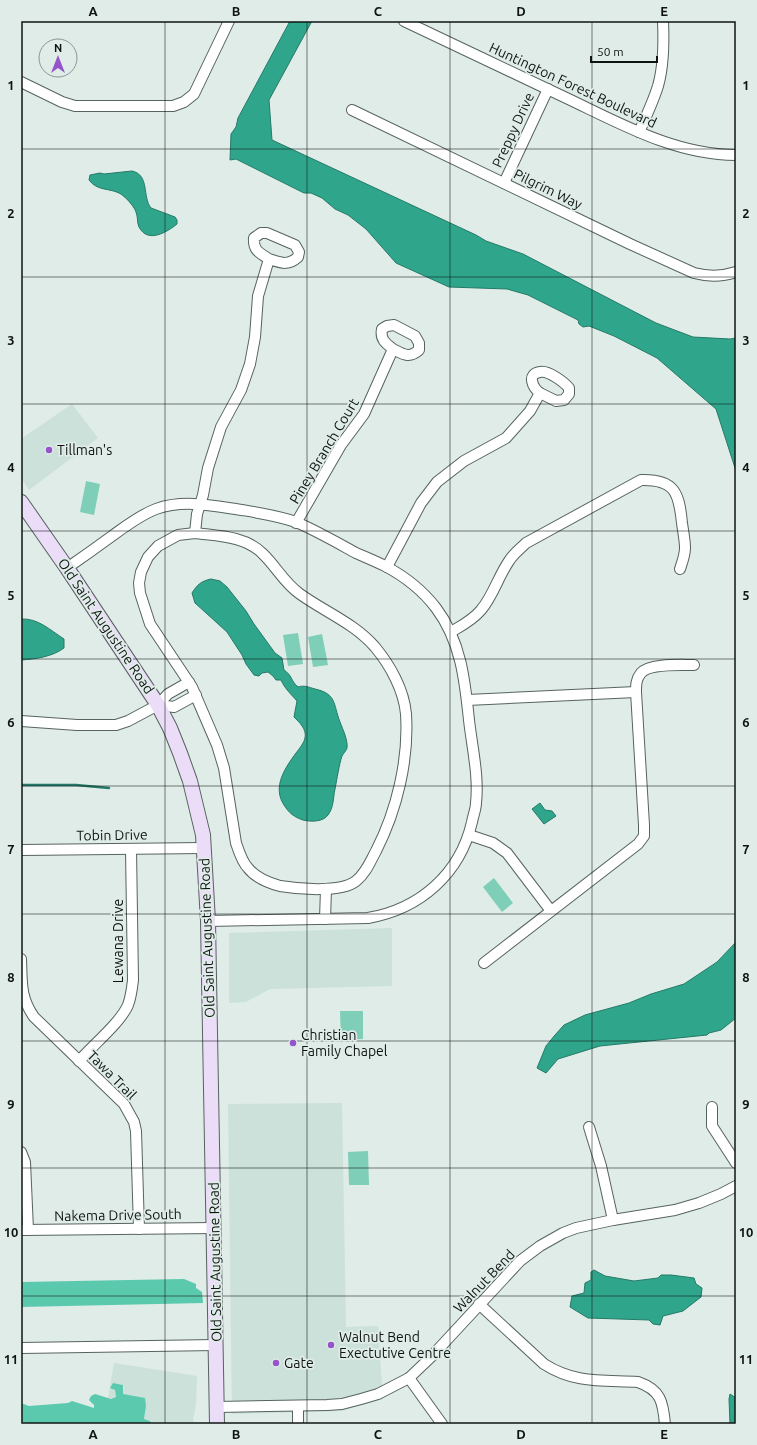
<svg xmlns="http://www.w3.org/2000/svg" width="757" height="1445" font-family="Ubuntu,sans-serif">
	<style>
		.built { fill: #cbe1da }
		.green { fill: #7fceb7 }
		.forest { fill: #5ac9ad }
		.water { fill: #2fa68b; stroke: #257a67 }
		.lines { fill: none; stroke-linecap: round; stroke-linejoin: round }
		.stream { stroke: #257a67; stroke-width: 2.5 }
		.street-casing { stroke: #57635f; stroke-width: 12 }
		.secondary-casing { stroke: #57635f; stroke-width: 16 }
		.street { stroke: #fff; stroke-width: 10 }
		.secondary { stroke: #ebdcf8; stroke-width: 14 }
		.grid { fill: none; stroke: #0f1412; stroke-width: 1; stroke-opacity: 0.55 }
		.poi-dot { fill: #9554ca; stroke: #dfece8; stroke-width: 1.5 }
		.labels { text-anchor: middle; stroke-width: 3.5; stroke-linejoin: round; paint-order: stroke }
		.street-label { font-size: 14px; fill: #0f1412; stroke: #dfece8 }
		.poi-label { font-size: 14px; fill: #0f1412; stroke: #dfece8; text-anchor: start }
		.neatline { fill: none; stroke: #0f1412; stroke-width: 1.5 }
		.grid-label { font-size: 13px; text-anchor: middle; font-weight: bold; fill: #0f1412 }
	</style>
	<rect width="100%" height="100%" fill="#dfece8"/>
	<g class="built">
		<path d="M72,404L98,438L29,490L21,478V439Z"/>
		<path d="M392,928V986L270,989L246,1002L229,1003V933Z"/>
		<path d="M342,1103L346,1327L378,1326L383,1399L342,1411L232,1414L228,1104Z"/>
		<path d="M114,1363L197,1376L196,1404L193,1420L195,1424H172L158,1422L157,1424H151L150,1421L144,1419L146,1406L122,1394L124,1388L123,1385L113,1383L116,1397L111,1399L108,1398Z"/>
	</g>
	<g class="green">
		<path d="M86,481L100,484L94,515L80,512Z"/>
		<path d="M298,633L303,664L288,666L283,635Z"/>
		<path d="M322,634L328,665L313,667L308,637Z"/>
		<path d="M494,878L513,903L502,912L483,887Z"/>
		<path d="M340,1011H363V1039L341,1040Z"/>
		<path d="M368,1151L369,1185H349L348,1152Z"/>
	</g>
	<g class="forest">
		<path d="M184,1279L196,1284V1288L202,1292L203,1303L21,1307V1282Z"/>
		<path d="M113,1383L123,1385V1394L145,1398L146,1406L144,1419L150,1421L151,1424H35L21,1422V1403L29,1406L68,1403L72,1401L94,1408V1405L89,1400L91,1396L95,1394L111,1399L116,1397L115,1390L110,1388Z"/>
	</g>
	<g class="water">
		<path d="M290,21H312L269,100L272,140L476,235L486,241L523,254L656,323L693,337L730,339L736,338V471L716,409L657,358L614,336L589,326L583,327L579,324L578,320L528,295L507,289L449,287L396,263L366,229L348,215L335,209L322,198L311,193H304L236,159L230,160L231,134L236,127L238,118Z"/>
		<path d="M132,171C150,175 142,197 151,208L175,217L177,220V224C167,232 148,244 139,227C137,223 138,217 136,212C134,206 125,196 119,193C109,188 97,191 89,180L90,175L100,173L104,174Z"/>
		<path d="M211,579L220,581L227,587L246,611L254,624L275,653L282,658L284,670C293,676 290,680 298,687C305,685 308,687 315,689C337,694 333,704 340,722C343,730 348,740 347,748C346,751 343,754 342,756C339,765 337,779 335,789C333,798 334,807 328,815C323,822 311,822 303,820C294,817 289,813 284,805C272,787 285,768 296,753C299,749 304,743 305,738C307,729 299,722 294,717L297,701C291,694 285,689 281,680H276L273,676L268,672L262,673L259,676L254,675L246,664L242,655L227,632L195,603L192,593C197,585 201,581 211,579Z"/>
		<path d="M21,619C38,618 50,630 64,639V648C52,657 35,659 21,660Z"/>
		<path d="M540,803L545,810L552,811L556,816L544,824L532,809Z"/>
		<path d="M736,942V1018L721,1030L709,1033L707,1035L600,1046L558,1059L546,1073L537,1068L546,1046L555,1035L564,1025L585,1015L629,1003L651,994L684,984L717,962Z"/>
		<path d="M594,1270L605,1276L634,1281L658,1278L661,1275H671L694,1278L696,1284L702,1288L701,1297L683,1311L663,1316L660,1325L653,1324L649,1320L588,1318L570,1307L572,1296L584,1293L585,1283L591,1280V1272Z"/>
		<path d="M730,1394L736,1398V1424H730L729,1399Z"/>
	</g>
	<g class="lines">
		<path class="stream" d="M21,785H76L109,788"/>
		<defs>
			<g id="street">
				<path d="M404,21C456,46 508,70 560,95C616,121 673,155 736,155"/>
				<path d="M21,82L62,102L75,106H173L184,102L194,94L229,21"/>
				<path d="M352,110L630,244L694,273C709,277 721,277 736,272"/>
				<path d="M639,132C646,117 653,102 658,86C664,65 664,43 663,21"/>
				<path d="M504,183L548,89"/>
				<path d="M296,523L341,445L364,414L393,349C385,343 380,339 382,329L387,326L394,325L415,336L419,343V350C409,359 403,354 393,349"/>
				<path d="M195,533C218,536 245,536 262,553C276,566 284,583 300,594C325,612 354,623 375,647C390,665 404,690 406,714C409,759 397,810 376,851C370,862 366,873 356,881C341,893 298,889 280,886C269,883 255,877 248,868C242,862 239,852 236,843L224,768L217,745L192,687L150,624L140,593L139,583L141,572L148,557L158,546L178,535Z"/>
				<path d="M195,533L197,514L203,495L208,468L221,427L241,390L250,364L255,337L258,296L269,259C260,253 253,251 254,238L261,233H267L295,245L299,252L298,257C288,266 282,263 269,259"/>
				<path d="M387,567L421,503L437,482L464,461L506,438L530,411L540,393C533,388 526,374 540,372C548,370 564,382 569,388V394L564,400L556,401L540,393"/>
				<path d="M67,568C83,557 97,547 112,536C126,526 140,515 156,509C184,499 214,506 242,510C260,513 279,516 296,522C317,531 336,542 356,553C365,557 375,561 385,566C404,576 423,591 436,608C461,641 465,681 469,720C472,747 479,776 476,803C476,809 473,816 472,822C460,874 420,909 368,918L208,921"/>
				<path d="M451,632C461,626 473,620 481,610C493,596 498,577 509,561C513,554 520,549 526,543L641,480C675,479 679,493 682,523C683,531 685,540 685,548C685,555 682,563 680,569"/>
				<path d="M467,700L636,692"/>
				<path d="M158,705L174,707L196,695"/>
				<path d="M21,721L77,725H116L128,721L158,705L168,694L189,682"/>
				<path d="M469,835L493,843L507,853L551,911"/>
				<path d="M21,850L204,848"/>
				<path d="M325,919L326,889"/>
				<path d="M21,959C22,982 20,997 34,1017L124,1104L134,1122L136,1131L139,1229"/>
				<path d="M484,963L638,844L644,836V825L636,692C636,685 636,679 641,673C649,663 681,665 694,665"/>
				<path d="M79,1061C92,1046 121,1022 128,1005C131,997 132,989 133,980L131,849"/>
				<path d="M712,1107V1126L736,1163"/>
				<path d="M589,1127L601,1166L613,1220"/>
				<path d="M21,1152L25,1162L28,1230"/>
				<path d="M21,1230L215,1228"/>
				<path d="M479,1304L544,1364C575,1384 603,1380 638,1382C661,1390 663,1402 665,1424"/>
				<path d="M21,1348L216,1345"/>
				<path d="M409,1378L442,1424"/>
				<path d="M298,1406V1424"/>
				<path d="M217,1407L327,1405L342,1404L361,1399L378,1394L409,1378L431,1357L520,1261L540,1246L563,1233L576,1228L613,1220L675,1210L699,1203L721,1194L736,1186"/>
			</g>
			<path id="secondary" d="M21,502L67,568L158,705L170,728L180,753L190,781L203,835L208,921L217,1424"/>
		</defs>
		<use href="#street" class="street-casing"/>
		<use href="#secondary" class="secondary-casing"/>
		<use href="#street" class="street"/>
		<use href="#secondary" class="secondary"/>
	</g>
	<path class="grid" d="M165,21V1424M307,21V1424M450,21V1424M592,21V1424M21,149H736M21,277H736M21,404H736M21,531H736M21,659H736M21,786H736M21,914H736M21,1041H736M21,1168H736M21,1296H736"/>
	<g class="poi-dot">
		<circle cx="49" cy="450" r="4"/>
		<circle cx="293" cy="1043" r="4"/>
		<circle cx="331" cy="1345" r="4"/>
		<circle cx="276" cy="1363" r="4"/>
	</g>
	<g class="labels">
		<g class="street-label">
			<text transform="translate(573 85) rotate(25)" y="5">Huntington Forest Boulevard</text>
			<text transform="translate(513 130) rotate(-65)" y="5">Preppy Drive</text>
			<text transform="translate(548 189) rotate(26)" y="5">Pilgrim Way</text>
			<text transform="translate(324 451) rotate(-59)" y="5">Piney Branch Court</text>
			<text transform="translate(106 626) rotate(56)" y="5">Old Saint Augustine Road</text>
			<text transform="translate(112 835) rotate(-1)" y="5">Tobin Drive</text>
			<text transform="translate(207 938) rotate(-92)" y="5">Old Saint Augustine Road</text>
			<text transform="translate(118 941) rotate(-90)" y="5">Lewana Drive</text>
			<text transform="translate(112 1075) rotate(45)" y="5">Tawa Trail</text>
			<text transform="translate(118 1215) rotate(-1)" y="5">Nakema Drive South</text>
			<text transform="translate(215 1262) rotate(-91)" y="5">Old Saint Augustine Road</text>
			<text transform="translate(484 1281) rotate(-46)" y="5">Walnut Bend</text>
		</g>
		<g class="poi-label">
			<text x="57" y="455">Tillman's</text>
			<text x="301" y="1040">Christian<tspan x="301" dy="16">Family Chapel</tspan></text>
			<text x="339" y="1342">Walnut Bend<tspan x="339" dy="16">Exectutive Centre</tspan></text>
			<text x="284" y="1368">Gate</text>
		</g>
	</g>
	<rect width="757" height="1445" fill="none" stroke="#dfece8" stroke-width="44"/>
	<g transform="translate(58 58)"><circle r="19" fill="#dfece8" stroke="#8c9692"/>
	<path d="M0-3L7 15L0 10L-7 15Z" fill="#9554ca"/>
	<text y="-6" font-size="11" font-weight="bold" text-anchor="middle" fill="#0f1412">N</text>
	</g>
	<path d="M591 56v6h66v-6" fill="none" stroke="#0f1412" stroke-width="2"/>
	<text x="597" y="56" font-size="12" fill="#0f1412" stroke="#dfece8" stroke-width="3" paint-order="stroke">50 m</text>
	<rect x="22" y="22" width="713" height="1401" class="neatline"/>
	<g class="grid-label">
		<text x="93" y="16">A</text>
		<text x="236" y="16">B</text>
		<text x="378" y="16">C</text>
		<text x="521" y="16">D</text>
		<text x="664" y="16">E</text>
		<text x="11" y="90">1</text>
		<text x="746" y="90">1</text>
		<text x="11" y="218">2</text>
		<text x="746" y="218">2</text>
		<text x="11" y="345">3</text>
		<text x="746" y="345">3</text>
		<text x="11" y="472">4</text>
		<text x="746" y="472">4</text>
		<text x="11" y="600">5</text>
		<text x="746" y="600">5</text>
		<text x="11" y="727">6</text>
		<text x="746" y="727">6</text>
		<text x="11" y="854">7</text>
		<text x="746" y="854">7</text>
		<text x="11" y="982">8</text>
		<text x="746" y="982">8</text>
		<text x="11" y="1109">9</text>
		<text x="746" y="1109">9</text>
		<text x="11" y="1237">10</text>
		<text x="746" y="1237">10</text>
		<text x="11" y="1364">11</text>
		<text x="746" y="1364">11</text>
		<text x="93" y="1439">A</text>
		<text x="236" y="1439">B</text>
		<text x="378" y="1439">C</text>
		<text x="521" y="1439">D</text>
		<text x="664" y="1439">E</text>
	</g>
</svg>
